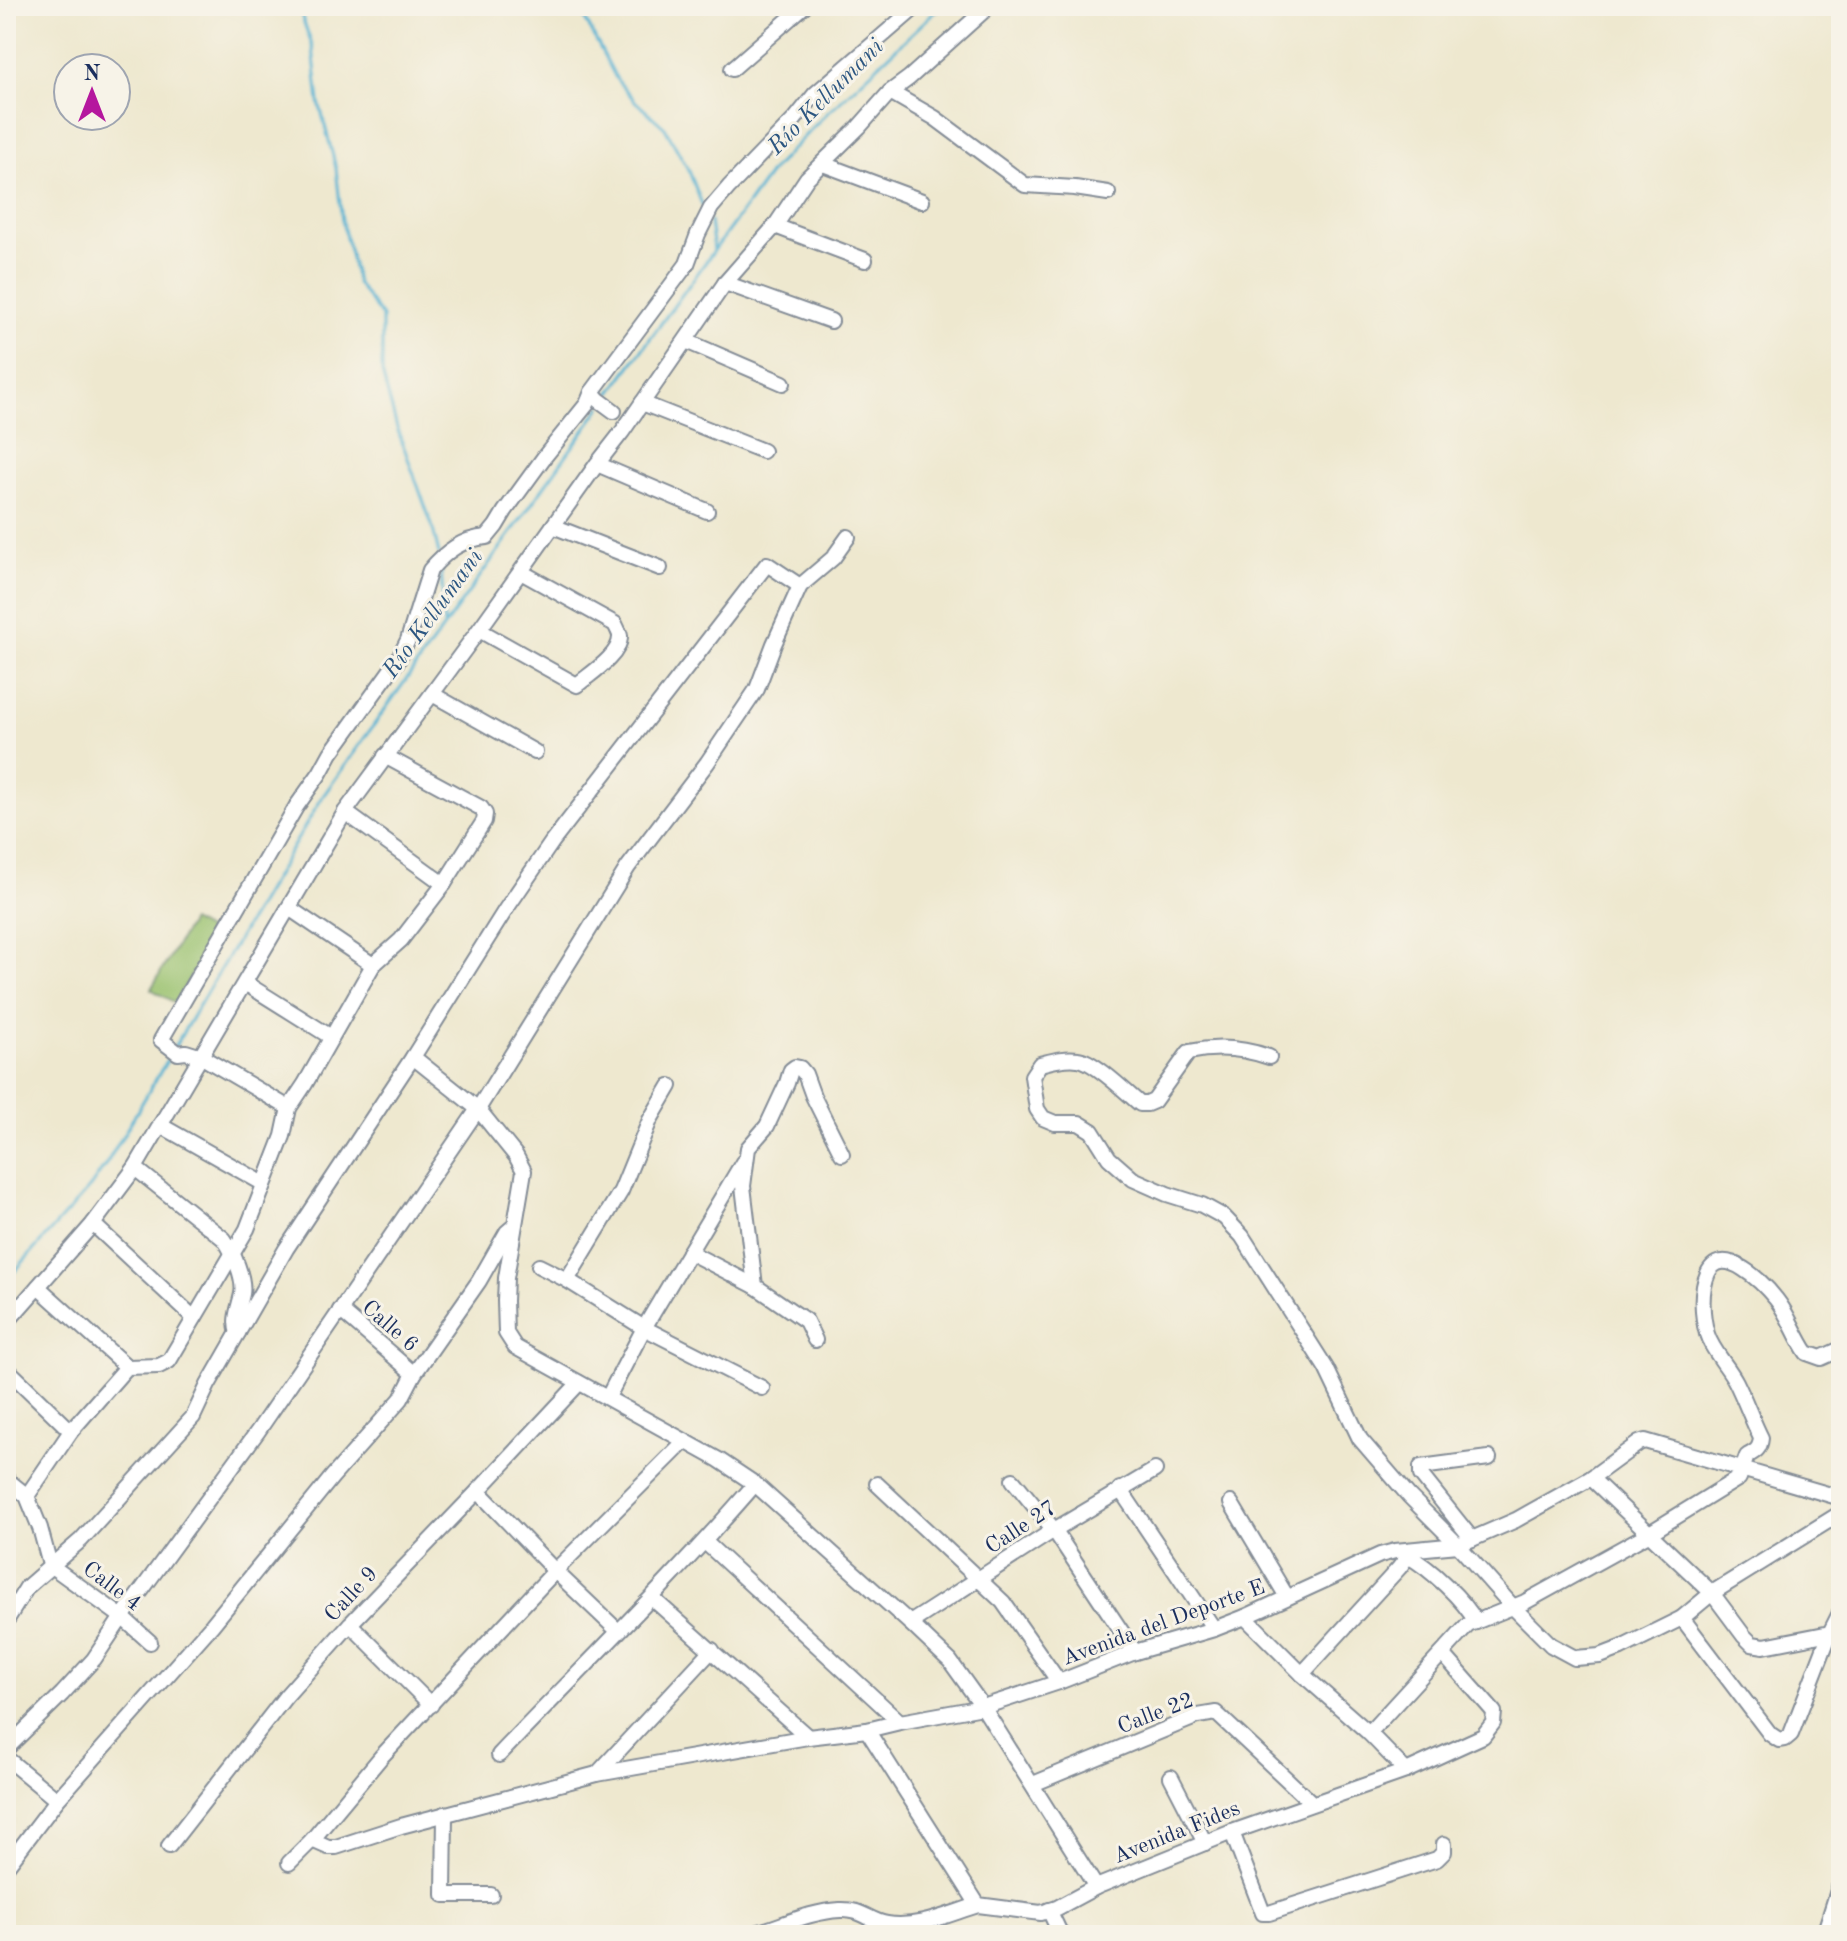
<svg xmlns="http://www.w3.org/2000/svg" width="1847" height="1941" font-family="'Old Standard TT',serif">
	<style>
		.green { fill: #99c16d; stroke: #5a7866; stroke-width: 2 }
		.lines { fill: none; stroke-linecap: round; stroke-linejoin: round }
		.stream { stroke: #55b2d3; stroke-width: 3 }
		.minor-casing { stroke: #848c96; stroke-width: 18 }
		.minor { stroke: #fff; stroke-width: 14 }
		.labels { text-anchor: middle; stroke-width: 6; stroke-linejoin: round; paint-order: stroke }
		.street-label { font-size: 22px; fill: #1b2f5e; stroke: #f7f3e8 }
		.water-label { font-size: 24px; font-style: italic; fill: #2c5681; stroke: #f7f3e8 }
	</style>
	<rect width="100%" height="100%" fill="#f7f3e8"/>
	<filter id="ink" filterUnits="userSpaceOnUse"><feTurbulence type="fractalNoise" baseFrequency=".0125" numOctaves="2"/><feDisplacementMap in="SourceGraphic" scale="16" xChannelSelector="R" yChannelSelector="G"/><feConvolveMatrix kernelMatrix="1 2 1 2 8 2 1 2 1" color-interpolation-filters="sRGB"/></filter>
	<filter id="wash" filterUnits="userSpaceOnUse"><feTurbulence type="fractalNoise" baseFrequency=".006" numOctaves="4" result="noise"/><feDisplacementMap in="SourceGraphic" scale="32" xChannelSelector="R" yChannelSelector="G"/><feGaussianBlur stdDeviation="1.8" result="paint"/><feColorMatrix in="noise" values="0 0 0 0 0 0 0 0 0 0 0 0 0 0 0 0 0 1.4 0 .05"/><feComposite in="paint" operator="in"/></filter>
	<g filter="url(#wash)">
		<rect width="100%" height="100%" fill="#eee8cf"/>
		<path class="green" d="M191,921L215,935L175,1003L151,989Z"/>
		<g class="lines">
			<g class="stream">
				<path d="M298,6L313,48L319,102L336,168L342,221L357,283L382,317V373L397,428L432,525L439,554"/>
				<path d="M578,6L617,80L636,102L665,128L689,171L703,207"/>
				<path d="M710,222L714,250"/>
				<path d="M605,401L773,169L822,118L941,6"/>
				<path d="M441,565L444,625"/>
				<path d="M175,1046L323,796L601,407"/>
				<path d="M6,1281L91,1186L108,1161L172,1052"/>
			</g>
		</g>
	</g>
	<g filter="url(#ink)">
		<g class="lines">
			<defs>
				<g id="minor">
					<path d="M732,69L804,6"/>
					<path d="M890,92L935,118L1025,185L1075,188L1108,193"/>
					<path d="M823,164L922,201"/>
					<path d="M775,226L865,260"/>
					<path d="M725,283L831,321"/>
					<path d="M686,341L783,383"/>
					<path d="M592,392L599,400L614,411"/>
					<path d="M642,403L763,451"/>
					<path d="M597,464L707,511"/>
					<path d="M553,526L660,568"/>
					<path d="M479,630L577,685C590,674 621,655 620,636C620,634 616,626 615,624L521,572"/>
					<path d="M432,694L535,752"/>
					<path d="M345,812L444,884"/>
					<path d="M289,908L373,965"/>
					<path d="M245,983L331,1037"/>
					<path d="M413,1057L478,1109L516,1156L524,1171L506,1278L505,1301L506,1333L515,1347L719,1460L755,1484L910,1623L950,1661L983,1707L1096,1887"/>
					<path d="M1269,1057C1243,1048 1216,1046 1189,1052L1154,1101L1147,1104H1140C1127,1093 1093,1060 1078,1059C1065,1057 1052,1061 1040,1064L1032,1076L1037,1109L1043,1118L1055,1123H1079L1092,1131L1109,1158L1133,1179L1167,1194L1202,1205L1224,1217L1242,1236L1326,1368L1360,1439L1409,1496L1458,1545L1513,1607L1551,1645L1575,1658L1600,1656L1621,1648L1682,1618L1712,1593L1841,1513"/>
					<path d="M289,1108L202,1057L186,1052L178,1053L161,1040L296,807L320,773L331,753L398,660L408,640L430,570C446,551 462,539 487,537L496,526L505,511L545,456L587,404L592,392L687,264L698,234L711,208L729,187L795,119L815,94L917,6"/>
					<path d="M160,1125L264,1184"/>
					<path d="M135,1168L224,1239C233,1252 245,1278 242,1294C239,1308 233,1319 238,1333"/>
					<path d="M93,1224L194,1318"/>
					<path d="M689,1252L755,1286"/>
					<path d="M539,1266L567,1280L644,1328L762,1388"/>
					<path d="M567,1280L621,1191L650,1120L670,1086"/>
					<path d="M38,1287L127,1367"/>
					<path d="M340,1310L414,1374"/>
					<path d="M6,1323L93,1224L135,1168L345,812L479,630L597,464L622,432L725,283L775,226L807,178L859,127L890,92L909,78L989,6"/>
					<path d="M815,1340L806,1321L755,1286L743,1186L748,1148L767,1126L787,1083L791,1070L795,1067L800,1068L805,1074L813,1096L842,1154"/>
					<path d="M6,1368L71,1431"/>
					<path d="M608,1397L644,1328L743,1162"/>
					<path d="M1591,1478L1712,1593L1744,1636L1752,1644L1764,1646L1830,1633L1841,1611"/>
					<path d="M6,1479L27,1496L40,1528L50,1565L122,1617L150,1642"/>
					<path d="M1013,1480L1054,1530L1135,1652"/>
					<path d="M877,1484L1003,1602L1059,1682"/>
					<path d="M1120,1489L1214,1629"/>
					<path d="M478,1491L555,1571L618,1631"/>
					<path d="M27,1496L71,1431L127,1367L159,1366L169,1361L247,1229L283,1136L289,1108L305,1084L373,965L401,940L444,884L484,821L485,814L481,808L385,756"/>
					<path d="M1231,1503L1287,1597"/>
					<path d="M1472,1539L1421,1475V1467L1489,1458"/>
					<path d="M705,1542L900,1722"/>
					<path d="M1408,1556C1430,1568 1464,1600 1476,1622"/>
					<path d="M652,1598L808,1737"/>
					<path d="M1245,1617L1302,1674L1369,1733L1406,1771"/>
					<path d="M1682,1618L1770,1734L1779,1740L1785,1739L1791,1734L1830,1633"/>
					<path d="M6,1621L27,1587L81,1540L193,1417L208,1385L286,1249L413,1057L506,909L552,842L767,564L800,586"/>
					<path d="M910,1623L1054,1530L1155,1470"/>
					<path d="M350,1624L431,1705"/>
					<path d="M1302,1674L1399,1568L1408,1556L1410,1550"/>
					<path d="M867,1730L978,1905L1041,1913L1057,1908L1096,1887L1232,1832L1406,1771L1483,1736L1493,1723L1494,1712L1443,1654"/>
					<path d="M1369,1733L1468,1625L1525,1602L1648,1534L1739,1478L1747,1456C1756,1451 1760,1449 1761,1438C1752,1420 1745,1400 1736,1382C1728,1366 1712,1351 1707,1334C1702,1316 1700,1291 1708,1273C1723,1242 1764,1284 1776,1299C1789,1315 1795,1336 1807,1353L1821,1358L1841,1349"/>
					<path d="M6,1749L62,1694L94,1659L122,1617L258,1431L478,1109L628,867L707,763L757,689L774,644L800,586L833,558L848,537"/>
					<path d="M499,1755C585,1665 674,1578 755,1484"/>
					<path d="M6,1758L57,1800"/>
					<path d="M597,1774L712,1650"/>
					<path d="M1171,1777L1205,1843"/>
					<path d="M1033,1784L1198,1716L1216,1713L1312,1803"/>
					<path d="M445,1814L444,1895H491"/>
					<path d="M1232,1832L1263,1913H1269L1437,1859L1444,1852V1844"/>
					<path d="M312,1840L328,1847H336L401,1826L597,1774L808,1737L867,1730L900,1722L983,1707L1059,1682L1135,1652L1214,1629L1245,1617L1380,1555L1395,1551L1458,1545L1516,1520L1557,1497L1591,1478L1639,1443L1645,1441L1841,1498"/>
					<path d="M169,1846L286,1696L350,1624L478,1491L579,1383"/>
					<path d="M289,1863L312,1840L381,1757L555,1571L684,1442"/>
					<path d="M6,1867L57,1800L212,1625L332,1477L401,1399L414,1374L479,1281L507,1232L514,1226"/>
					<path d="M1049,1910L1061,1935"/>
					<path d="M749,1935C780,1927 807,1912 840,1910C863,1909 868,1921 887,1924C918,1929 948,1914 978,1905"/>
					<path d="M1822,1935L1827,1925L1841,1881"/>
				</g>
			</defs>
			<use href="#minor" class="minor-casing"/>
			<use href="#minor" class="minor"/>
		</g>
	</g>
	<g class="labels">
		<g class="street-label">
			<text transform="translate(391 1325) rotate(41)" y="8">Calle 6</text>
			<text transform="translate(1020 1526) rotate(-33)" y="8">Calle 27</text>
			<text transform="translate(113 1585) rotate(37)" y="8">Calle 4</text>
			<text transform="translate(350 1593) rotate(-47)" y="8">Calle 9</text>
			<text transform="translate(1163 1621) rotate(-20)" y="8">Avenida del Deporte E</text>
			<text transform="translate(1155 1712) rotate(-21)" y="8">Calle 22</text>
			<text transform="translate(1176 1831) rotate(-22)" y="8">Avenida Fides</text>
		</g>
		<g class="water-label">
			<text transform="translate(825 96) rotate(-45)" y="8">Río Kellumani</text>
			<text transform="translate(432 613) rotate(-54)" y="8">Río Kellumani</text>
		</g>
	</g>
	<rect width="1847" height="1941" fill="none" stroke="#f7f3e8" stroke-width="32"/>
	<g transform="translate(92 92)"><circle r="38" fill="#f7f3e8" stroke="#9fa5b1" stroke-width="2"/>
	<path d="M0-6L14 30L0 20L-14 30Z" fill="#b5179e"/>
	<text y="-12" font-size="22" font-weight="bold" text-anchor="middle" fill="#1b2f5e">N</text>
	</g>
</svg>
